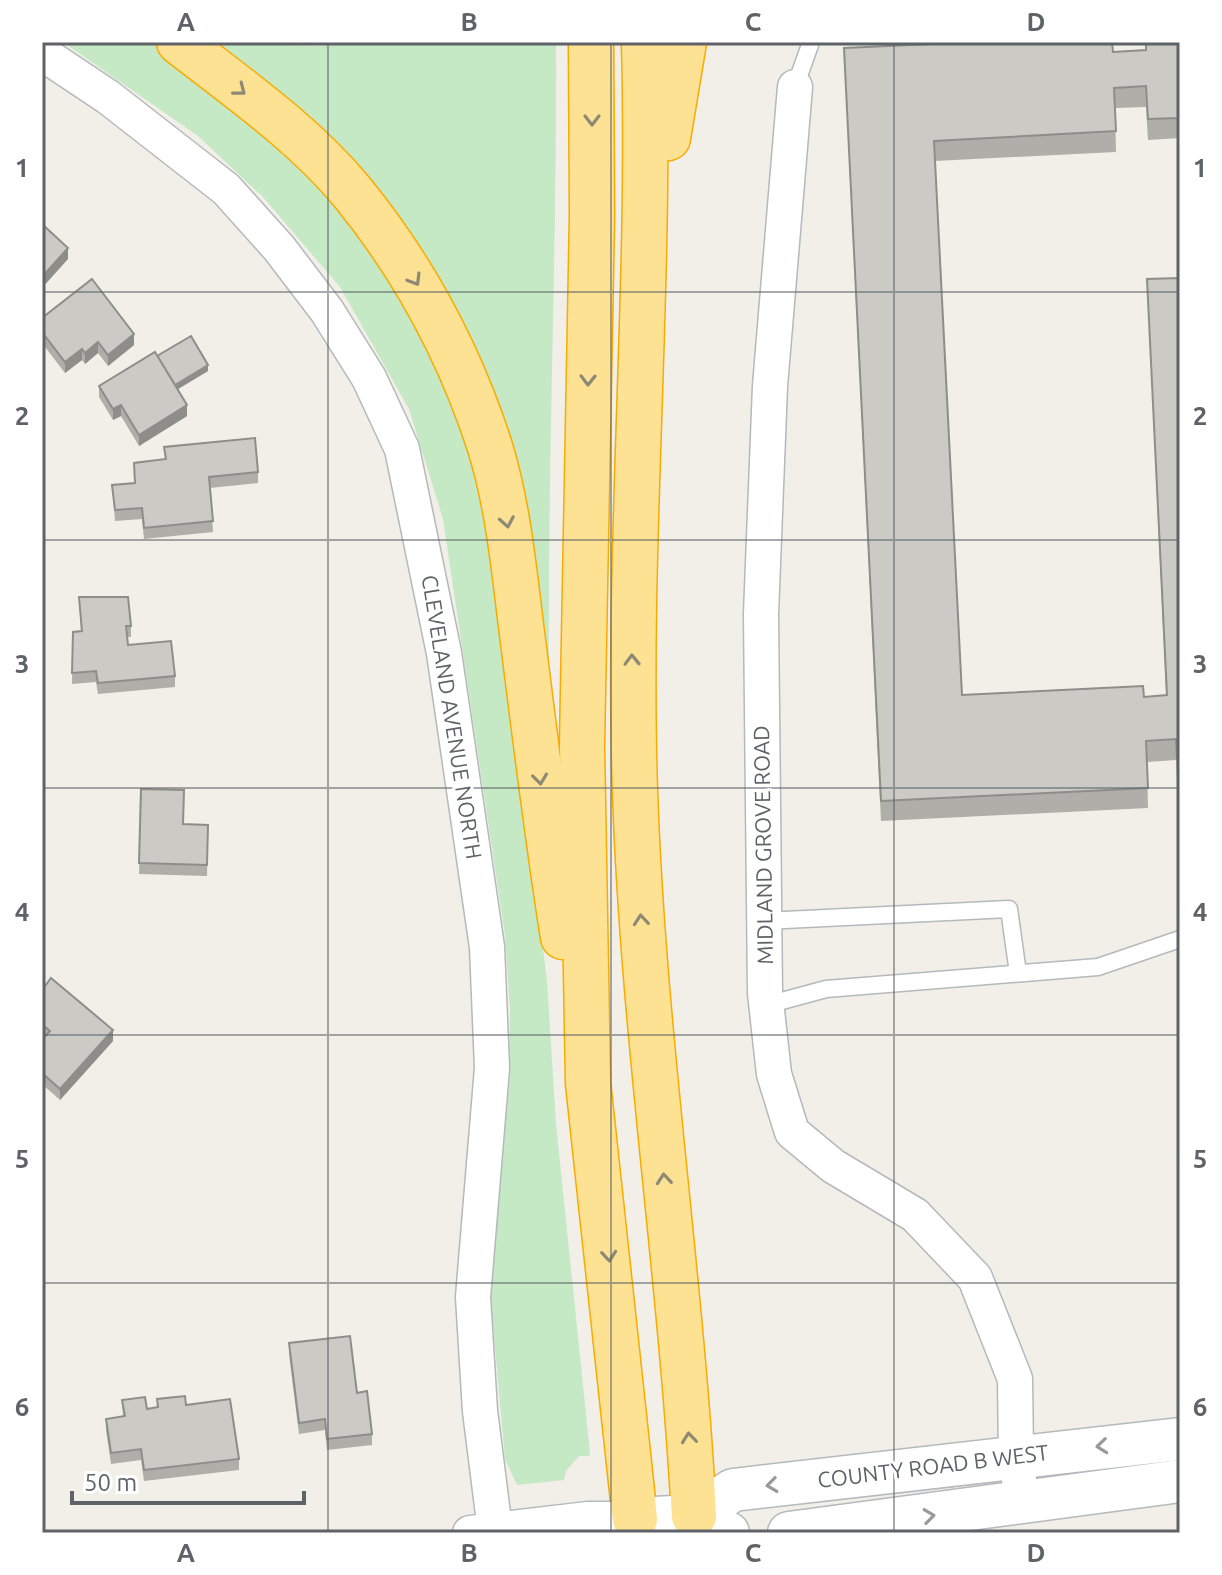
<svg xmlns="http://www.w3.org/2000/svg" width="1222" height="1575" font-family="Ubuntu,sans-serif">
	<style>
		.green { fill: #c5e8c5 }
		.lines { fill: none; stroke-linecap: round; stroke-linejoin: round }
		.service-casing { stroke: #b5b8bc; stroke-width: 19 }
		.minor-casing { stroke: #b5b8bc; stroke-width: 37 }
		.tertiary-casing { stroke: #b5b8bc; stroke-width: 45 }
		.motorway-casing { stroke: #f9ab00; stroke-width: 47 }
		.service { stroke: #fff; stroke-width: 16 }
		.minor { stroke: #fff; stroke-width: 34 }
		.tertiary { stroke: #fff; stroke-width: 42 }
		.motorway { stroke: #fde293; stroke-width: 44 }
		.wall { fill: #afaea9 }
		.shaded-wall { fill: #8f8d8a }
		.building { fill: #cccac5; stroke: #8f8d8a; stroke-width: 2 }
		.oneway { stroke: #8e8975 }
		.oneway2 { stroke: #979a9d }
		.grid { fill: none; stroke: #5f6368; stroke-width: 2; stroke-opacity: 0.55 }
		.labels { text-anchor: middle; stroke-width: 6; stroke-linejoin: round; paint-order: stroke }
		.street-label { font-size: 22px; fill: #5f6368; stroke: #fff }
		.neatline { fill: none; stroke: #5f6368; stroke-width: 3 }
		.grid-label { font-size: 26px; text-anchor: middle; font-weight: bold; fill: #5f6368 }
	</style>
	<rect width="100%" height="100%" fill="#f1efe8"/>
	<g class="green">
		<path d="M63,42H154L271,135L321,181L376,254L437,362L483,491L494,553L547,981L556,1124L590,1453L589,1456H579L566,1471L564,1480L517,1485L505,1459L491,1302L494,1224L509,1088L510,1010L505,935L443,519L409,409L340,287L263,197L198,136Z"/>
		<path d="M200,42L321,46L351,42H556C557,258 547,473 549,689L461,336Z"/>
	</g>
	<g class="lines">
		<defs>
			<g id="service">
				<path d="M795,87L811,42"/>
				<path d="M764,921L1009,909L1018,973"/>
				<path d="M767,1005L826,989L1098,967L1180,939"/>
			</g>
			<g id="minor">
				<path d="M42,53L108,97L226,189L279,248L327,311L369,378L402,449L444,653L487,947L492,1068L473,1297L480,1411L495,1530"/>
				<path d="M795,87L770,386L761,614L765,993L774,1074L792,1132L833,1166L915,1215L975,1278L1015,1379L1016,1455L1022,1504"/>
				<path d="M470,1533L588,1519H635"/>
			</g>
			<g id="tertiary">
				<path d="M694,1516L733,1490L1180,1439"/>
				<path d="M635,1519L694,1516L728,1533"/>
				<path d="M789,1533L1180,1481"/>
			</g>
			<g id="motorway">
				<path d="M179,42C239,89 303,133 352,192C414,268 460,354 490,447C510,512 515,582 524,649C536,746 548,842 563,937"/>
				<path d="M591,42L592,215L582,746L588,1083L635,1519"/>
				<path d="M644,42C651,292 627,541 635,791C643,1034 681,1274 694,1516"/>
				<path d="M668,138L684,42"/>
			</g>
		</defs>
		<use href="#service" class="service-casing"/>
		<use href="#minor" class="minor-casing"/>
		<use href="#tertiary" class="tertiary-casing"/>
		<use href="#motorway" class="motorway-casing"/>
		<use href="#service" class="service"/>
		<use href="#minor" class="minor"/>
		<use href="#tertiary" class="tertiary"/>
		<use href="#motorway" class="motorway"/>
	</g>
	<g class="wall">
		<path d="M1145,42H1180V138L1148,140L1146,107L1115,108L1116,152L935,161L962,695L1144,697L1166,695L1147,279L1180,278V779H1177L1176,760L1147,762L1148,808L881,821L844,48L1113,52L1145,50Z"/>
		<path d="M42,318L134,345L108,366L98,353L85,364L82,360L65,373L42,343Z"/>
		<path d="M157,356L208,371L178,389L187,416L139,446L121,416L113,420L99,397V386Z"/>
		<path d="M164,447L258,472V483L210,488L213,532L144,539L142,519L115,521L112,485L134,483V463L165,460Z"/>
		<path d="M79,597L131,626V637H127L128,645L175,676V687L98,694L96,682L72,684L73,632L81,631Z"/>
		<path d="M141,789L183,824L208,825L207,876L139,874Z"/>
		<path d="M42,990L113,1041L60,1100L42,1084V1040L45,1037L42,1035Z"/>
		<path d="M289,1343L357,1393L372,1434V1445L327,1450L325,1430L299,1434L289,1354Z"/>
		<path d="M157,1399L186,1405L239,1459V1470L144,1481L141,1460L111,1464L106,1430V1419L123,1417L122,1400L147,1409L157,1407Z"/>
	</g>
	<g class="shaded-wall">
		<path d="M68,248V259L42,288V277Z"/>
		<path d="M134,334V345L108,366V355Z"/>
		<path d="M98,342V353L85,364V353Z"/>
		<path d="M82,349V360L65,373V362Z"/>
		<path d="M208,365V371L173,392V387Z"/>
		<path d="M121,405V416L113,420V409Z"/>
		<path d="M187,405V416L139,446V435Z"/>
		<path d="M113,1030V1041L60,1100V1089Z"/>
	</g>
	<g class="building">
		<path d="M977,42H1112L1113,52L1146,50V42H1180V118L1148,119L1146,86L1114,88L1116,131L934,141L962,695L1143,686L1144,697L1167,695L1147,279L1180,278V758H1177L1176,739L1146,741L1148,788L881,801L844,48Z"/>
		<path d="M42,224L68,248L42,277Z"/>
		<path d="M92,279L134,334L108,355L98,342L85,353L82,349L65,362L42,332V318Z"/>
		<path d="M191,336L208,365L175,385L157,356Z"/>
		<path d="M155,352L187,405L139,435L121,405L113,409L99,386Z"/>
		<path d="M255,438L258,472L209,477L213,521L144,528L142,508L115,510L112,485L135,483L134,463L166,459L164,447Z"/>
		<path d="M79,597H128L131,626H126L128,645L171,641L175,676L98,683L96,671L72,673L73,632L82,631Z"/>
		<path d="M141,789L184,790L183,824L208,825L207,865L139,863Z"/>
		<path d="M51,978L113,1030L60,1089L42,1073V1040L50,1031L42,1024V990Z"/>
		<path d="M350,1336L357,1393L367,1391L372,1434L327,1439L325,1419L299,1423L289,1343Z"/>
		<path d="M185,1396L186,1405L230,1399L239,1459L144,1470L141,1449L111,1453L106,1419L125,1416L122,1400L145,1397L147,1409L158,1407L157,1399Z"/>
	</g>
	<defs><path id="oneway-chevron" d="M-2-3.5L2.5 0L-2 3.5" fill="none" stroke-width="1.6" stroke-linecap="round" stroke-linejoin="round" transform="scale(2)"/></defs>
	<g class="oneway">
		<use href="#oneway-chevron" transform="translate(240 90) rotate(38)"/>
		<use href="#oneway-chevron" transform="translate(592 120) rotate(90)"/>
		<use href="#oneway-chevron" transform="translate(415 280) rotate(59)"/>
		<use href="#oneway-chevron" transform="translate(588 380) rotate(91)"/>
		<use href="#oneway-chevron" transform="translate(507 522) rotate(80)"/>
		<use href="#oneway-chevron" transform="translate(632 660) rotate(-91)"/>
		<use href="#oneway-chevron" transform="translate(540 779) rotate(83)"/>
		<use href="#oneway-chevron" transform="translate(641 920) rotate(-95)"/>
		<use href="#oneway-chevron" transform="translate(664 1179) rotate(-95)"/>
		<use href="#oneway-chevron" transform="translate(609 1256) rotate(85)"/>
		<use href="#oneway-chevron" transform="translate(689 1438) rotate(-96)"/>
	</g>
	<g class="oneway2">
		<use href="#oneway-chevron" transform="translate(1102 1446) rotate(174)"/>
		<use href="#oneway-chevron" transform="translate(772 1485) rotate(173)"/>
		<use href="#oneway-chevron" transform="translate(929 1516) rotate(-7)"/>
	</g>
	<path class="grid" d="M328,42V1533M611,42V1533M894,42V1533M42,292H1180M42,540H1180M42,788H1180M42,1035H1180M42,1283H1180"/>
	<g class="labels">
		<g class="street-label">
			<text transform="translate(452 717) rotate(81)" y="8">CLEVELAND AVENUE NORTH</text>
			<text transform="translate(763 845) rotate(-91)" y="8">MIDLAND GROVE ROAD</text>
			<text transform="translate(933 1466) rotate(-7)" y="8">COUNTY ROAD B WEST</text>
		</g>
	</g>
	<rect width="1222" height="1575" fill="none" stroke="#ffffff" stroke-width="88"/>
	<path d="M72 1491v12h232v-12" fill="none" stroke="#5f6368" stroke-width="4"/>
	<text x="84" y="1491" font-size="24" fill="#5f6368" stroke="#ffffff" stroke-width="6" paint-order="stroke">50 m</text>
	<rect x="44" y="44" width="1134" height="1487" class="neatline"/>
	<g class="grid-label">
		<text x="186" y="31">A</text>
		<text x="469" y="31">B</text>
		<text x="753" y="31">C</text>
		<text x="1036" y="31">D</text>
		<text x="22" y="177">1</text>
		<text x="1200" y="177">1</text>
		<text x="22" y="425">2</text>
		<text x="1200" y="425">2</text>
		<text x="22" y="673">3</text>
		<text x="1200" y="673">3</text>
		<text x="22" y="921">4</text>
		<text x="1200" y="921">4</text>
		<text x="22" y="1168">5</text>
		<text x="1200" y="1168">5</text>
		<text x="22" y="1416">6</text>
		<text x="1200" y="1416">6</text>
		<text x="186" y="1562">A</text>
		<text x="469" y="1562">B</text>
		<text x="753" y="1562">C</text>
		<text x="1036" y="1562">D</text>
	</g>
</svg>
